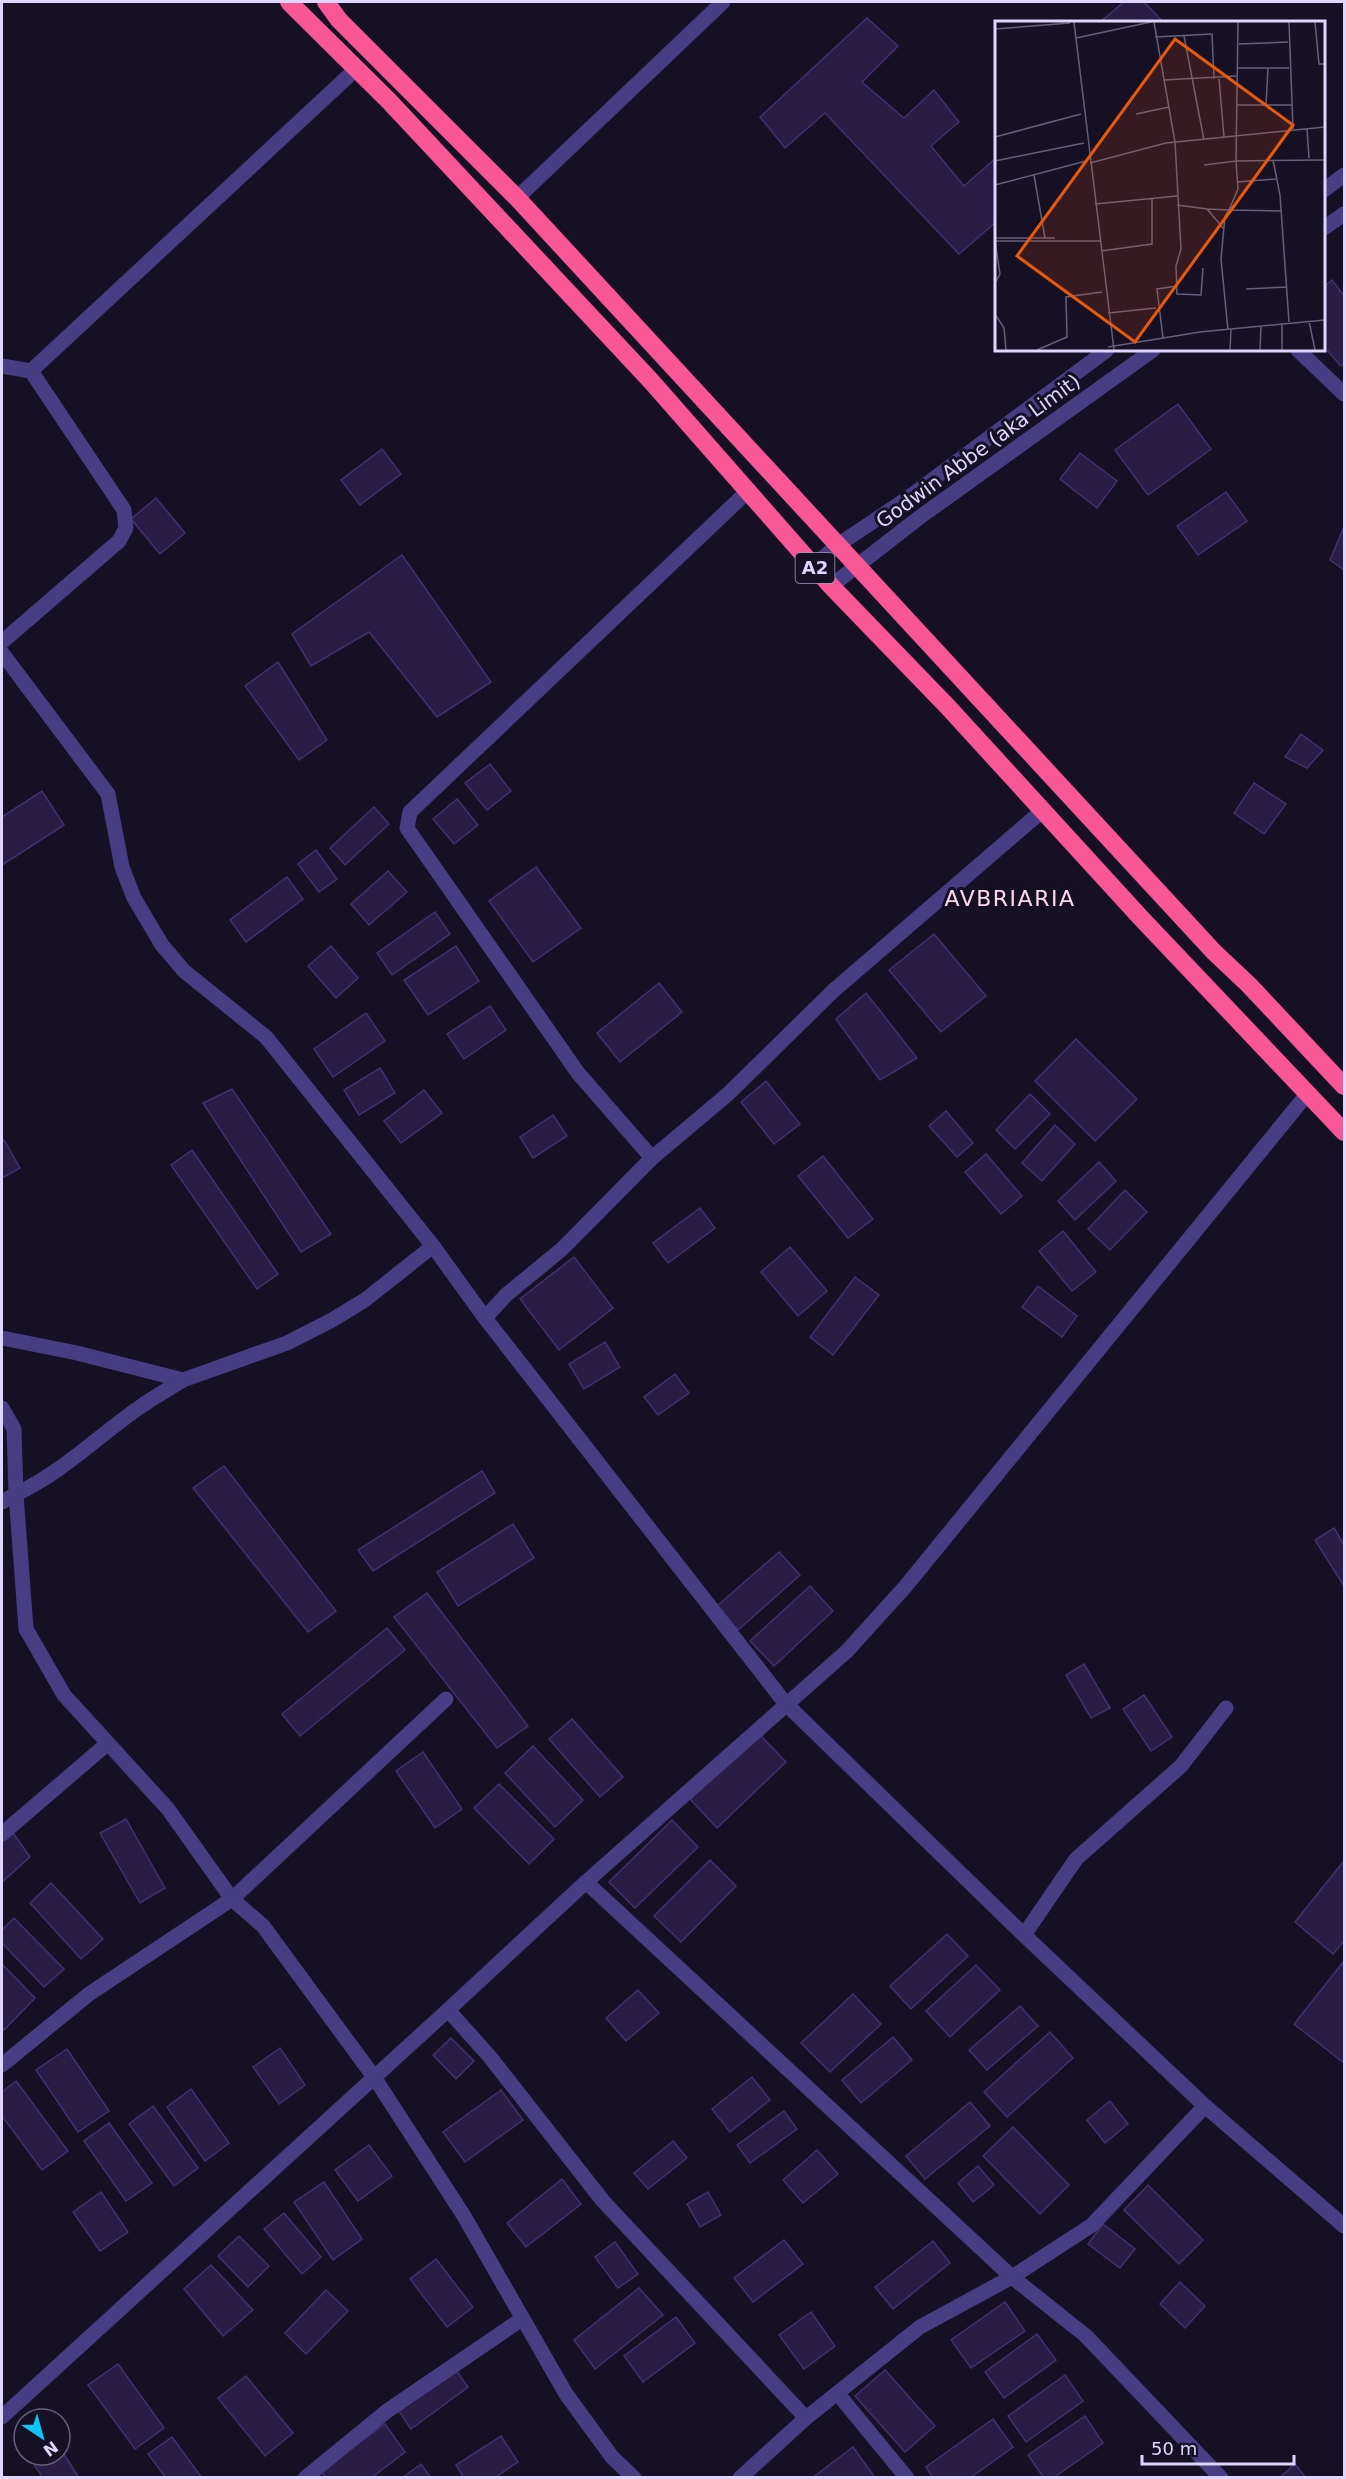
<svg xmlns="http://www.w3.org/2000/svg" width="1346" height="2479" font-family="'DejaVu Sans',sans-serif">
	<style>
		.building { fill: #291d45; stroke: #433070; stroke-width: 1.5 }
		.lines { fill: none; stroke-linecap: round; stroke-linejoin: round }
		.minor { stroke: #463d82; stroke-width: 15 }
		.highway { stroke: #f85695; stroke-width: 18 }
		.labels { text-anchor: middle; stroke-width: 6; stroke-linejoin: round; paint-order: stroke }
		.shield { fill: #161025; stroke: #a29bbc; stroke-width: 1.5 }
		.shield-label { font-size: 18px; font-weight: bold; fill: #ded6fd }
		.street-label { font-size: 20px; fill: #ded6fd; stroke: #161025 }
		.quarter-label { font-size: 22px; letter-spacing: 1.5px; fill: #fdd8ec; stroke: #161025 }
		.inset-road { fill: none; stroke: #665f7b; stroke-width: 1.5 }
		.view { fill: #e8590c; fill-opacity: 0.15; stroke: #e8590c; stroke-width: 3 }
		.inset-edge { fill: none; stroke: #ded6fd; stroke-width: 3 }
	</style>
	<rect width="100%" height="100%" fill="#161025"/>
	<g class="building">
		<path d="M1124,2H1144L1163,22H1100Z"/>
		<path d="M867,18L898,46L862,82L904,118L934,90L959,122L931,146L964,186L996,158V222L959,254L825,113L785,148L760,117Z"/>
		<path d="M1332,280L1344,296V363L1341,366L1324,347V287Z"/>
		<path d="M1178,404L1211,449L1148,495L1115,450Z"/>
		<path d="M382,449L401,474L360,505L341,480Z"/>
		<path d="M1080,453L1117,481L1097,508L1060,479Z"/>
		<path d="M1226,492L1247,521L1198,555L1177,526Z"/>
		<path d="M156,498L185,533L160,554L131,519Z"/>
		<path d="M1344,527V570L1330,560Z"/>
		<path d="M402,555L491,682L437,717L369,632L311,666L292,634Z"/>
		<path d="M278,662L327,740L299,760L245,686Z"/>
		<path d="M1301,734L1323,750L1307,768L1285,757Z"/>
		<path d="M490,764L511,791L487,810L465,783Z"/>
		<path d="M1254,783L1286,804L1264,834L1234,813Z"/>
		<path d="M42,791L64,825L2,865V817Z"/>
		<path d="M457,799L478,825L454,844L433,819Z"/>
		<path d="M374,807L389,824L345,865L330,848Z"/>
		<path d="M316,850L337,879L319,892L298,864Z"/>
		<path d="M536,867L581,928L533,962L489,901Z"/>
		<path d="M388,871L407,892L369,925L351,904Z"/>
		<path d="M287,877L303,899L246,942L230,920Z"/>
		<path d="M435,912L450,934L392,975L377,953Z"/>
		<path d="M934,934L986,996L941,1032L889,970Z"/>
		<path d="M331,946L358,978L336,998L308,966Z"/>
		<path d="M456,946L479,981L428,1015L404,980Z"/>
		<path d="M659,983L682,1012L620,1062L597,1033Z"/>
		<path d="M866,993L917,1058L880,1080L836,1019Z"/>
		<path d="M490,1006L506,1030L464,1059L447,1034Z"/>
		<path d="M366,1013L385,1041L333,1077L314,1049Z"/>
		<path d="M1076,1039L1137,1099L1095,1141L1035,1081Z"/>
		<path d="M380,1068L395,1093L359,1115L344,1090Z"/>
		<path d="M766,1081L800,1124L774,1144L741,1102Z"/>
		<path d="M232,1089L331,1234L301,1252L203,1103Z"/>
		<path d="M424,1090L442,1113L401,1143L384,1121Z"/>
		<path d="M1030,1094L1050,1114L1015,1149L996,1130Z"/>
		<path d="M946,1111L973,1143L957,1157L929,1126Z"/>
		<path d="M553,1115L567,1136L533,1158L520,1137Z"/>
		<path d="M1055,1125L1075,1144L1042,1181L1022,1163Z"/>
		<path d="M4,1140L20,1168L2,1178V1141Z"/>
		<path d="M192,1150L278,1274L257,1289L171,1165Z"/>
		<path d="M986,1154L1022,1196L1001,1214L965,1172Z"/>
		<path d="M823,1156L873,1219L848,1238L798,1176Z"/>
		<path d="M1099,1162L1116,1181L1075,1220L1058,1201Z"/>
		<path d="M1125,1190L1147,1212L1110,1250L1088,1229Z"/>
		<path d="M700,1208L715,1228L668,1263L653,1243Z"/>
		<path d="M1063,1231L1096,1272L1072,1291L1039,1251Z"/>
		<path d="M790,1247L827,1291L798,1316L761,1272Z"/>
		<path d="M574,1257L613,1308L559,1350L520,1299Z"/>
		<path d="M855,1277L879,1295L833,1355L810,1337Z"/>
		<path d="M1038,1286L1077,1316L1062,1337L1022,1307Z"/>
		<path d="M605,1342L620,1367L584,1389L569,1364Z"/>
		<path d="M675,1374L689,1393L658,1415L644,1397Z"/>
		<path d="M224,1466L336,1611L308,1632L193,1488Z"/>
		<path d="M482,1471L495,1493L373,1571L358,1550Z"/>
		<path d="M513,1524L534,1558L458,1606L437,1572Z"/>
		<path d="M1334,1528L1344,1545V1586L1315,1540Z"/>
		<path d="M779,1552L800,1575L738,1630L717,1606Z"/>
		<path d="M810,1586L833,1611L774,1666L750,1641Z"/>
		<path d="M427,1593L528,1726L497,1748L394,1617Z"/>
		<path d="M387,1628L405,1650L300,1736L282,1714Z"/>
		<path d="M1084,1664L1110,1708L1091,1718L1066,1675Z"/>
		<path d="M1144,1695L1172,1737L1151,1751L1123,1709Z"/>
		<path d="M572,1719L623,1777L600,1797L549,1739Z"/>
		<path d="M759,1734L786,1762L717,1828L690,1799Z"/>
		<path d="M533,1746L583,1800L555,1827L505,1773Z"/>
		<path d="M423,1752L462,1809L435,1828L396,1771Z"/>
		<path d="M499,1784L554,1839L529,1864L474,1808Z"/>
		<path d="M126,1819L165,1888L140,1903L100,1833Z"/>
		<path d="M672,1820L698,1847L635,1908L609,1882Z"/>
		<path d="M9,1827L30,1857L2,1882V1834Z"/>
		<path d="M710,1860L736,1886L681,1942L654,1916Z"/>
		<path d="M1344,1861V1941L1333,1954L1295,1922Z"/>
		<path d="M51,1883L103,1939L81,1959L30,1903Z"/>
		<path d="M14,1918L64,1969L44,1987L2,1943V1930Z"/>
		<path d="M947,1934L968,1956L911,2009L890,1986Z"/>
		<path d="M1344,1961V2063L1294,2024Z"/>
		<path d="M2,1964L35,1998L4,2030L2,2027Z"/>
		<path d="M976,1965L1000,1990L950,2037L926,2011Z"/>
		<path d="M638,1990L659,2013L626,2041L606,2018Z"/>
		<path d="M853,1994L881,2024L830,2072L801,2043Z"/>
		<path d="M1020,2006L1038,2026L987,2070L969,2050Z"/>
		<path d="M1050,2032L1073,2058L1007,2117L984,2092Z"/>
		<path d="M893,2037L912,2060L861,2103L842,2080Z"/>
		<path d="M451,2038L474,2061L456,2079L433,2055Z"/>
		<path d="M280,2048L305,2085L279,2104L253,2067Z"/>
		<path d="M67,2049L109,2111L78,2132L36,2070Z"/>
		<path d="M752,2077L770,2100L730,2132L712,2109Z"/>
		<path d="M16,2081L68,2151L42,2170L2,2116V2092Z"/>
		<path d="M191,2089L229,2143L205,2161L167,2107Z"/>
		<path d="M501,2090L523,2120L465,2162L443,2132Z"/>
		<path d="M1110,2101L1128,2124L1105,2143L1087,2120Z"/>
		<path d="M970,2102L990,2126L925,2179L906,2156Z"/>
		<path d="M153,2106L198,2168L174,2186L129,2124Z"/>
		<path d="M784,2111L797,2129L750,2163L737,2145Z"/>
		<path d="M109,2123L152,2183L126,2201L84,2141Z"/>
		<path d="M1013,2127L1069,2185L1040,2214L983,2156Z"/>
		<path d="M673,2141L687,2158L648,2189L634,2173Z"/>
		<path d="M369,2145L392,2176L358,2201L335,2170Z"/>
		<path d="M817,2150L838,2174L803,2203L783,2180Z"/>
		<path d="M978,2166L994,2185L973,2202L958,2183Z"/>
		<path d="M562,2179L581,2204L526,2247L507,2223Z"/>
		<path d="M324,2182L362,2239L333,2260L294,2202Z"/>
		<path d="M1148,2185L1203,2240L1179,2264L1124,2210Z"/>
		<path d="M101,2192L128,2232L100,2251L73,2212Z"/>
		<path d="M708,2192L721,2215L700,2227L687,2204Z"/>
		<path d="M284,2213L321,2257L302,2274L264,2229Z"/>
		<path d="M1103,2224L1135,2249L1120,2268L1088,2244Z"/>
		<path d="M239,2236L269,2266L248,2287L218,2256Z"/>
		<path d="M784,2240L803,2264L753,2302L734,2278Z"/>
		<path d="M933,2241L950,2263L893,2309L875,2287Z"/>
		<path d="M615,2242L638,2274L618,2288L595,2257Z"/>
		<path d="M436,2259L473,2307L447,2327L410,2279Z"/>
		<path d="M211,2265L253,2310L223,2336L184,2289Z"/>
		<path d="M1180,2282L1205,2306L1185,2328L1160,2304Z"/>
		<path d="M639,2288L663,2315L595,2369L574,2340Z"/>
		<path d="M326,2290L348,2311L306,2354L285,2333Z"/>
		<path d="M1005,2302L1025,2331L971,2368L951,2340Z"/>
		<path d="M811,2312L835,2346L804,2369L779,2335Z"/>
		<path d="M676,2317L695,2343L643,2382L624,2356Z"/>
		<path d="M1037,2334L1056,2360L1004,2398L985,2372Z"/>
		<path d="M118,2364L164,2428L135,2449L88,2385Z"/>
		<path d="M453,2366L468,2387L411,2429L396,2407Z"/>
		<path d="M885,2370L935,2426L905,2452L855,2396Z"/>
		<path d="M1065,2375L1083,2401L1026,2442L1008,2416Z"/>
		<path d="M246,2376L293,2433L265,2456L218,2398Z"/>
		<path d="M1085,2416L1103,2443L1053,2478H1044L1028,2455Z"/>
		<path d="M993,2419L1013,2447L970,2478H933L926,2467Z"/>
		<path d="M385,2424L405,2452L371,2478H326L321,2471Z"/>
		<path d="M24,2431V2449L16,2437Z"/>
		<path d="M501,2436L518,2462L494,2478H464L456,2465Z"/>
		<path d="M172,2437L202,2478H166L148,2454Z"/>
		<path d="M853,2447L874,2476L873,2478H812Z"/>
		<path d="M60,2448L79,2478H43L28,2455H60Z"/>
		<path d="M421,2464L431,2478H402Z"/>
		<path d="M1295,2464L1306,2478H1279Z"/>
	</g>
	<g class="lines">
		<g class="minor">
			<path d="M1324,190L1344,175"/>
			<path d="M517,198L723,2"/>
			<path d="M1324,228L1344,214"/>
			<path d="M1298,350L1344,394"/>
			<path d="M2,366L31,371L356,69"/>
			<path d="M813,566L838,545L908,498L1107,350"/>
			<path d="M831,586L920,517L1153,350"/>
			<path d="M2,642L119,541L126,528L124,510L31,371"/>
			<path d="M2,653L108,794L122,867L134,898L162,945L184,971L266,1037L433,1246L485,1318L786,1704L1024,1935L1205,2106L1344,2226"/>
			<path d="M652,1158L578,1073L407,828L410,812L747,492"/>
			<path d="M485,1318L506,1295L562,1249L652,1158L728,1094L833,991L1042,811"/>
			<path d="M2,1338L77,1353L183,1380L287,1343L332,1320L365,1300L433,1246"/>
			<path d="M183,1380C169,1389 154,1397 140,1407C98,1436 63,1472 16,1494L26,1629L64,1695L168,1809L232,1899L446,1699"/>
			<path d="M2,1408L14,1429L16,1494L2,1502"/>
			<path d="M2,1834L107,1744"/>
			<path d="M586,1882L1012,2277L1086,2336L1221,2478"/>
			<path d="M1024,1935L1076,1859L1181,1766L1226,1708"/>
			<path d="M448,2010L490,2057L603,2201L806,2418"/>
			<path d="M2,2065L89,1994L232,1899L263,1926L374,2077L464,2216L566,2394L612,2457L634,2478"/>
			<path d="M838,2394L907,2478"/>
			<path d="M2,2417L448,2010L586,1882L847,1651L905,1587L1308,1093"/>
			<path d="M305,2478L387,2411L522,2319"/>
			<path d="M740,2478L806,2418L920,2327L1012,2277L1092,2225L1205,2106"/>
		</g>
		<g class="highway">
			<path d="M289,2L389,101L651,381L831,586L948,707L1141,918L1344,1132"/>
			<path d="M326,2L339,20L517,198L1214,952L1249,985L1344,1086"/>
		</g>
	</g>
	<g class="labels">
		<rect class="shield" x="795.5" y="553" width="39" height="30" rx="4.5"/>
		<g class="shield-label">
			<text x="815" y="574">A2</text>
		</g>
		<g class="street-label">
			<text transform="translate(978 451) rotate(-36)" y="7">Godwin Abbe (aka Limit)</text>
		</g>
		<g class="quarter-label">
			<text x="1010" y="906">AVBRIARIA</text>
		</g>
	</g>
	<g transform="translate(995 21)">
		<rect width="330" height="330" fill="#161025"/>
		<path class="inset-road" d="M79,1L119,329M159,1L180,121L186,228L181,245L182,273L206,274L208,247M243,1L241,140L330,139M294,1L298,108M320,1L324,43H330M0,8L75,2M189,15L209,119M160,16L217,13L219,58M81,17L156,1M244,23L293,21M242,47H294M224,58L229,116M169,59L241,55M242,84H297M271,84L273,47M141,93L174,86M312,108L314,137M0,116L86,93M278,139L285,174L294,301M0,140L89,122M95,142L171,122L330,106M209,144L241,140L243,168L234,189L212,188M39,154L50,217M242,161L281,158M0,164L91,140M100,183L182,175M182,184L212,188L229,208M0,217H60M0,220H105M106,230L157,223V178M0,262L5,253L0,220M251,268L292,266M113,292L161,287M0,293L9,307L11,329M314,300L320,329M233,309L226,238L230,195L234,189L286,190M168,317L162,268L182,265M113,326L205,311L330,299M42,329L72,316L71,276L107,271M235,329L236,308M265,329L266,305M287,329V302"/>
		<path class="view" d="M180,18L298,104L140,321L22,235Z"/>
		<rect width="330" height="330" class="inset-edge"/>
	</g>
	<rect width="1346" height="2479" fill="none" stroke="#ded6fd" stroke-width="6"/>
	<g transform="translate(42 2437) rotate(144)"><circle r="28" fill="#161025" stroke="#665f7b" stroke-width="1.5"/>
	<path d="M0-4.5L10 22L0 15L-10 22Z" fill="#0bc7f5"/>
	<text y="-9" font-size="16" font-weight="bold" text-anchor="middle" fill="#ded6fd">N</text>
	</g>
	<path d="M1142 2455v9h152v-9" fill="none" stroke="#ded6fd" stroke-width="3"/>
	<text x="1151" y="2455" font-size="18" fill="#ded6fd" stroke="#161025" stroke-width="4.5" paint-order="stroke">50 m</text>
</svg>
